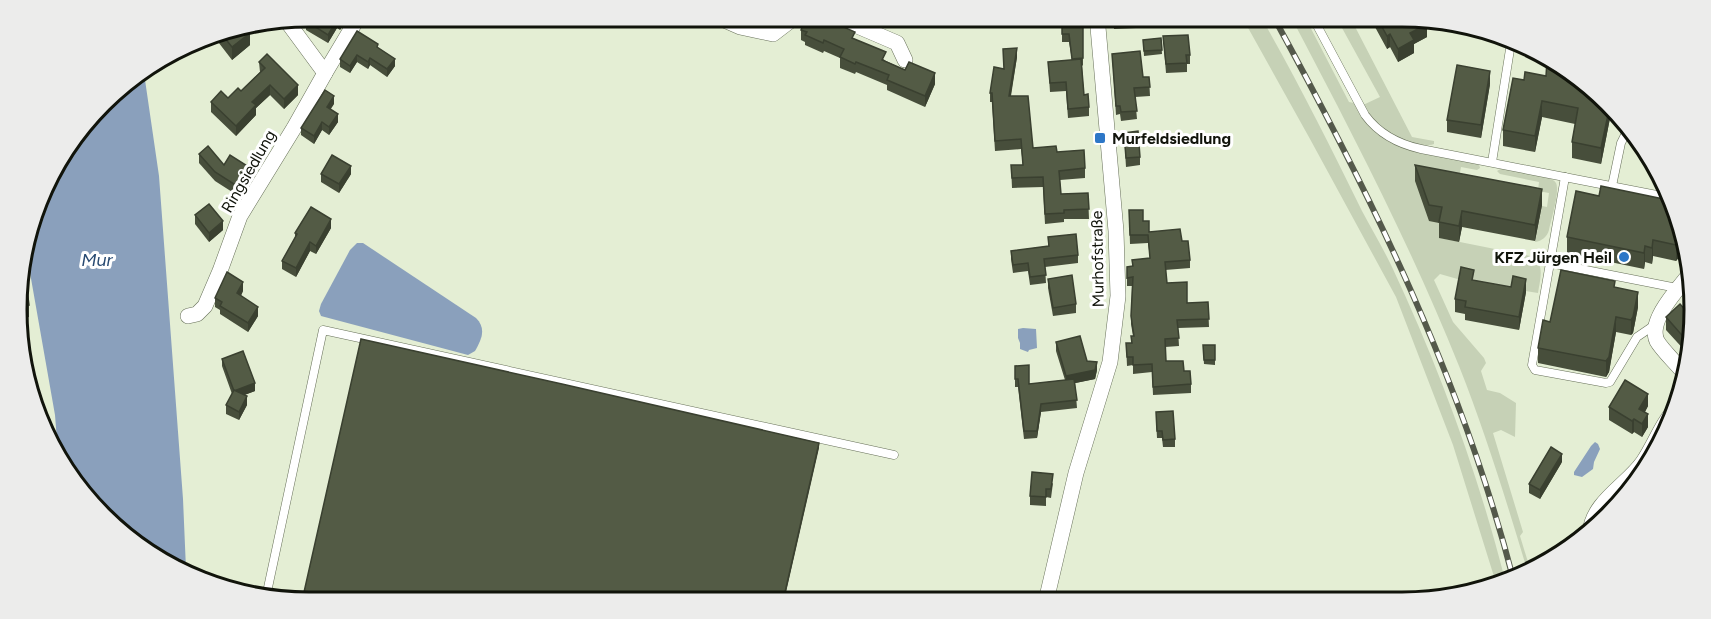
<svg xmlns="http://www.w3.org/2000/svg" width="1711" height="619" font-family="Figtree,sans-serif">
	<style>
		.green { fill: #c6d1b6 }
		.water { fill: #8aa0bc }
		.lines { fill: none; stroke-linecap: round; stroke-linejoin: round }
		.service-casing { stroke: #677059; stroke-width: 9 }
		.minor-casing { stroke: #677059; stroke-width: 16 }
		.service { stroke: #fff; stroke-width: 8 }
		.minor { stroke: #fff; stroke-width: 15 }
		.rail-casing { stroke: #54594b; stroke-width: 6 }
		.rail { stroke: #fff; stroke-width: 4; stroke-dasharray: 11; stroke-linecap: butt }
		.wall { fill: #474e3b }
		.shaded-wall { fill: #3a4030 }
		.building { fill: #535b45; stroke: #3a4030; stroke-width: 1.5 }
		.poi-dot { fill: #2d77c7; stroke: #fff; stroke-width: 2 }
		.labels { text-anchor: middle; stroke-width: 6; stroke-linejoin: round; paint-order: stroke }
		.poi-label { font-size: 16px; font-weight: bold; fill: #11140b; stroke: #fff; text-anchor: start }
		.street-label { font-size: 16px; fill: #11140b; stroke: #fff }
		.water-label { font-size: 18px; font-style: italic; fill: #284a72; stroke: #fff }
		.rim { fill: none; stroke: #11140b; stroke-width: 3 }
	</style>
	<rect width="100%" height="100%" fill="#e4eed4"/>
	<g class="green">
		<path d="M1242,17H1261C1297,80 1330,145 1362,211C1372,230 1383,248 1392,267C1439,367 1478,473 1505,580L1496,583L1453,445L1396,297L1310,139Z"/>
		<path d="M1291,17H1305L1349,102L1354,103C1375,148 1408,150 1451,158C1460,160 1470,160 1479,164L1480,168L1477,170L1461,167L1457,189L1442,223L1440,238L1530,256C1546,263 1540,279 1538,293L1461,280L1440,274L1434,280L1453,322L1484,358L1486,363L1481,371L1487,390L1500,393L1516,403L1515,437L1501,430L1493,433L1523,532L1520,536L1531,572L1528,573C1507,503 1486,434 1459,366C1411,246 1351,131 1291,17Z"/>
		<path d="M1336,17H1350L1412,137L1434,141V144C1409,152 1376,125 1363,105L1380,97Z"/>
		<path d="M1502,168C1512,170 1551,174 1556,183C1560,192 1551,220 1549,230C1547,237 1542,241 1535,242L1542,206L1547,207L1549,193L1538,191L1539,182L1500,174L1497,171Z"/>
	</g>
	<g class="water">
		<path d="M144,73L159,176L183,499L186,569L131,542L66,472L58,453L55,415L26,250L56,163L117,89Z"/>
		<path d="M357,243H363L476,318C487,329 481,340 475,351L468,355L321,316L319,311L321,304L350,250Z"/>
		<path d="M1023,328L1036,329L1037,348L1029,350L1028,352L1020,349V343L1018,338V329Z"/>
		<path d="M1595,442L1598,444L1600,449L1594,462L1593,469L1582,477L1574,475V472L1591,446Z"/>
	</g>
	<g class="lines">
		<defs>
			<g id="service">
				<path d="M1312,16L1365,115C1379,134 1398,144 1421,149L1667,197"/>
				<path d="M1492,162L1511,43"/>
				<path d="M1565,177L1550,263L1677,288"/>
				<path d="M1612,186L1621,143L1627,131"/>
				<path d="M1550,263L1532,365L1535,370L1606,383L1610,382L1637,337L1656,324"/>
				<path d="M266,597L323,330L894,455"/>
			</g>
			<g id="minor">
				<path d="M715,16L740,27L773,34L790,21L793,16"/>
				<path d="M834,16L897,43L905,60"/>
				<path d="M286,20L325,73"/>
				<path d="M188,316L197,314L205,306L220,271L240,216L294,128L325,73L359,16"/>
				<path d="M1685,374C1678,365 1662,350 1657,341C1647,320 1680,287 1692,271"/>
				<path d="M1590,533C1592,502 1627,485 1643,462C1654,446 1660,428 1672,413"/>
				<path d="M1046,601L1076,473L1110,362L1118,296L1116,231L1097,16"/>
			</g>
		</defs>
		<use href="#service" class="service-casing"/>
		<use href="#minor" class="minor-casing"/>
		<use href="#service" class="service"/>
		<use href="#minor" class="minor"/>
		<defs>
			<path id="rail" d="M1273,16C1371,195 1462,380 1513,578"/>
		</defs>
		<use href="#rail" class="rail-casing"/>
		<use href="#rail" class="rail"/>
	</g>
	<g class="wall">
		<path d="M309,16H348L340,30L337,28L328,43L306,30V21Z"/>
		<path d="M383,16H401L396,25Z"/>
		<path d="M876,16H906L901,27Z"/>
		<path d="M1042,16H1059V23L1043,24Z"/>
		<path d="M1113,16H1136V28L1114,29Z"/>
		<path d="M1369,16H1401L1427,37L1414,44V53L1398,62L1390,47L1387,49Z"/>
		<path d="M1062,18H1083V65L1082,66L1084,95L1089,107V116L1068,118L1066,91L1050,92L1048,62L1072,60L1069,42H1062Z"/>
		<path d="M258,25L249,32L250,45L232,60L212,34L215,32Z"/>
		<path d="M801,30L855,39L886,61L935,84L925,107L887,90V85L856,72L855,74L840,68V58L824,51L823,53L805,45V42L801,40Z"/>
		<path d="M1163,36L1190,55V64H1187V72L1166,73Z"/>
		<path d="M1161,38L1162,54L1144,56L1143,40Z"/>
		<path d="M378,48L395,66L387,77L370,65L368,69L357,62L350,73L340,67V59Z"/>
		<path d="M1003,49L1017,57L1011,96L1033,148L1057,152L1085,168V178L1060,180L1061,194L1088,193L1089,219H1064V222L1045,224L1043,187L1012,188L1011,165H1023L1021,149L995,151L992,102H990V93L1004,69Z"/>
		<path d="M1112,54L1143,77H1149L1150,96L1135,97L1137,119L1121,121L1120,114L1116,115Z"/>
		<path d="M259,62L298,95L284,109L270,95L256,108V115L236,136L211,112V102L228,98L241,91L260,72Z"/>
		<path d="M1566,70L1565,80L1611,113L1601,164L1572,158V142L1575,124L1542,117L1535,152L1503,146V130L1524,80L1546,76Z"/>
		<path d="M1490,84L1481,138L1447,132V120Z"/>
		<path d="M334,104L330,109L338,122L329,135L322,130L314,144L301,135V128Z"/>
		<path d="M1124,133L1140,157V165L1126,167Z"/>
		<path d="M199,154L252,178L240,197L215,181L199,163Z"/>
		<path d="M1415,165L1542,205L1535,241L1462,227L1459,242L1439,238V223L1429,221L1415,181Z"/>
		<path d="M321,174H351L339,193L321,182Z"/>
		<path d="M1599,196L1668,200L1685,250L1676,261L1653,256L1652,264L1645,262L1644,269L1567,253V237Z"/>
		<path d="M1129,210L1143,221L1149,232L1182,241L1190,260V268L1165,270L1167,283L1187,303L1208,302L1209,327L1178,328L1179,346L1165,347L1166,361L1184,371L1191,384V393L1153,395L1152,372L1133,374V365L1127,366L1126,343H1131L1133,336L1131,324L1132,286H1127V267H1132V260L1150,258L1148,243L1130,244Z"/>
		<path d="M195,215L223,230L209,242L195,224Z"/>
		<path d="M331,228L316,254L310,251L296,277L282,269V261L295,238V233Z"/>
		<path d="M1048,237L1078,255V263L1045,267L1046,283L1030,285L1028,271L1013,273L1011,259V251L1048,246Z"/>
		<path d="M19,271L29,305V317L21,319Z"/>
		<path d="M1048,279L1076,304V313L1053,316L1048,288Z"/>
		<path d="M1474,280L1526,292L1519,330L1465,320V314L1455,312V299Z"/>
		<path d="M1615,287L1638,307L1633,333L1631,335L1616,332L1609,372L1606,377L1538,363V348L1550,322Z"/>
		<path d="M243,291L241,296L258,316L248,332L220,314V310L215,307V298Z"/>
		<path d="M1689,311L1687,353L1666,330V317L1688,313Z"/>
		<path d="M1056,342L1087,361L1097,370L1095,379L1075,383L1077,408L1041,412L1037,438L1024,439L1018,387H1015V366L1029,384L1065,380L1056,351Z"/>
		<path d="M1203,345H1215V365L1204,364Z"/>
		<path d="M222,359L255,391L244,395L247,405L239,420L226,414V405L232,394L222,366Z"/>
		<path d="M1648,406L1645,412L1648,427L1642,437L1634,432L1632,434L1609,420V407Z"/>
		<path d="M1156,419L1175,439V447H1163L1162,438H1157Z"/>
		<path d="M1562,462L1540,499L1529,493V484Z"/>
		<path d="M1053,483L1051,498L1046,497V506L1030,505V496Z"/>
	</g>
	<g class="shaded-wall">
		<path d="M342,16H348L340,30V21Z"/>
		<path d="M396,16H401L396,25Z"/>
		<path d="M901,16H906L901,27Z"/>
		<path d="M337,19V28L328,43V35Z"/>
		<path d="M1427,24V37L1414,44V53L1398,62V49L1410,33Z"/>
		<path d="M258,25L243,36V27Z"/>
		<path d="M250,33V45L232,60V47Z"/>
		<path d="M1390,34V47L1387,49V36Z"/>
		<path d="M1017,48V57L1009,105V96Z"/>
		<path d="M357,55V62L350,73V66Z"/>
		<path d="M370,58V65L368,69V62Z"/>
		<path d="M395,59V66L387,77V69Z"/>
		<path d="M1490,71V84L1481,138V125Z"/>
		<path d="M935,73V84L925,107V96Z"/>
		<path d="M270,85V95L256,108V115L236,136V126L252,102Z"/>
		<path d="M298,85V95L284,109V99Z"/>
		<path d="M334,96V104L327,115V107Z"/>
		<path d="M1542,101V117L1535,152V136Z"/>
		<path d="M1609,110L1611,113L1601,164V148Z"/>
		<path d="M338,114V122L329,135V127Z"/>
		<path d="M322,122V130L314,144V136Z"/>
		<path d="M351,166V174L339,193V184Z"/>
		<path d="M252,169V178L240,197V188Z"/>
		<path d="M1542,189V205L1535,241V225Z"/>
		<path d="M1462,211V227L1459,242V226Z"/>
		<path d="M331,219V228L316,254V246Z"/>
		<path d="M223,221V230L209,242V233Z"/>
		<path d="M1681,239L1685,250L1676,261V245Z"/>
		<path d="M1653,240V256L1652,264V248Z"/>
		<path d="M310,242V251L296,277V268Z"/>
		<path d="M1645,246V262L1644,269V253Z"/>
		<path d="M1526,279V292L1519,330V317Z"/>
		<path d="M243,282V291L237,302V293Z"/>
		<path d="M1638,292V307L1633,333L1631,335V320Z"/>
		<path d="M258,307V316L248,332V323Z"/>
		<path d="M1616,317V332L1609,372L1606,377V361Z"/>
		<path d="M1097,362V370L1095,379L1066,385V376Z"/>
		<path d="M255,383V391L234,399V391Z"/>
		<path d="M1648,394V406L1639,422V409Z"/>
		<path d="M247,396V405L239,420V412Z"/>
		<path d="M1041,404V412L1037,438V431Z"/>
		<path d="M1648,414V427L1642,437V424Z"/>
		<path d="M1634,419V432L1632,434V421Z"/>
		<path d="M819,443V448L784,601H783Z"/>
		<path d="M1562,454V462L1540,499V490Z"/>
	</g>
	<g class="building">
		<path d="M806,16H819L855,32L852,38L886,52L882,60L905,70L909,62L935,73L925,96L887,80L889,75L856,62L855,64L840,57L844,49L824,40L823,43L805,35L807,32L801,30Z"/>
		<path d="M1114,16H1136V19L1114,21Z"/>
		<path d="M1376,16H1401L1424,20L1427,24L1410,33L1414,40L1398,49L1390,34L1387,36Z"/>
		<path d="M309,17V16H342L340,21L337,19L328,35L306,21Z"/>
		<path d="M1062,18H1083V58L1072,59L1069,34H1062Z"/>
		<path d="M246,27L250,33L232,47L219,31Z"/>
		<path d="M357,31L378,44L377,47L395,59L387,69L370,58L368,62L357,55L350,66L340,59Z"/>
		<path d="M1188,35L1190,55H1186L1187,63L1166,64L1163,36Z"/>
		<path d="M1161,38L1162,50L1144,51L1143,40Z"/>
		<path d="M1017,48L1009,96H1028L1033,148L1056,146L1057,152L1084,150L1085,168L1059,171L1061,194L1088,193L1089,209L1064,210V213L1045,214L1043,177L1012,178L1011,165H1023L1021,139L995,141L992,93H990L994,67L1004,69L1003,49Z"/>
		<path d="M1140,51L1143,77H1149L1150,87L1134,88L1137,111L1121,112L1120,106H1116L1112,54Z"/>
		<path d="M267,54L298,85L284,99L270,85L252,102L256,105L236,126L211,102L221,91L228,98L238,88L241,91L265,68L259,62Z"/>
		<path d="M1081,59L1084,95L1088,94L1089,107L1068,109L1066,82L1050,83L1048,62Z"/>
		<path d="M1547,61L1565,70L1564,79L1586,84L1609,110L1601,148L1572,142L1578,108L1542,101L1535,136L1503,130L1513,78L1524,80L1525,72L1546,76Z"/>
		<path d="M1457,65L1490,71L1481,125L1447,120Z"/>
		<path d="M325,90L334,96L327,107L338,114L329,127L322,122L314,136L301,128Z"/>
		<path d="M1138,131L1140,157L1126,158L1124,133Z"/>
		<path d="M208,146L224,165L230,155L252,169L240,188L215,172L199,154Z"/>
		<path d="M332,155L351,166L339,184L321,174Z"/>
		<path d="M1415,165L1542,189L1535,225L1462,211L1459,226L1439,222L1442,207L1429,205Z"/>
		<path d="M1601,186L1668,200L1681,239L1676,245L1653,240L1652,248L1645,246L1644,253L1567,237L1576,191L1599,196Z"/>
		<path d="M209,204L223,221L209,233L195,215Z"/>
		<path d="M311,207L331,219L316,246L310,242L296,268L282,261L297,234L295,233Z"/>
		<path d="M1129,210H1143V221H1149V232L1180,229L1182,241H1188L1190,260L1165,262L1167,283L1187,282V303L1208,302L1209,319L1177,320L1179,338L1165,339L1166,361H1183L1184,371H1190L1191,384L1153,387L1152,364L1133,365V357H1127L1126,343H1132L1131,336H1134L1131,316L1133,277L1127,278V267L1133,266L1132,260L1150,258L1148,235H1130Z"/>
		<path d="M1076,234L1078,255L1044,259L1046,275L1030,277L1028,263L1013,265L1011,251L1049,246L1048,237Z"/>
		<path d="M20,267L24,290H27L29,305L20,306L19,271Z"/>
		<path d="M1461,267L1474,270L1472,280L1511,287L1513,276L1526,279L1519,317L1465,307L1466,301L1455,299Z"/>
		<path d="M1561,270L1615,281L1614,287L1638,292L1633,317L1631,320L1616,317L1609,357L1606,361L1538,348L1543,320L1550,322Z"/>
		<path d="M227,272L243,282L237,293L258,307L248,323L220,306L222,302L215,298Z"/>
		<path d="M1072,275L1076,304L1053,308L1048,279Z"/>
		<path d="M1680,304L1688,313L1689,311L1687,341L1666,317Z"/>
		<path d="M1080,336L1087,361L1097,362L1095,370L1066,376L1056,342Z"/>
		<path d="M361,339L562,384L819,443L783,601L309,603L302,601Z"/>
		<path d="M1203,345H1215V360H1204Z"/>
		<path d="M243,351L255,383L234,391L222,359Z"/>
		<path d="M1029,365V384L1074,379L1077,400L1041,404L1037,431H1024L1018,379H1015V366Z"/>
		<path d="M1625,380L1648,394L1639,409L1648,414L1642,424L1634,419L1632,421L1609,407Z"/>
		<path d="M234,390L247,396L239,412L226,405Z"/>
		<path d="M1173,411L1175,439L1163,440L1162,431H1157L1156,412Z"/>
		<path d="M1551,447L1562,454L1540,490L1529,484Z"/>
		<path d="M1032,472L1053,474L1051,489H1046V497L1030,496Z"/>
		<path d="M1611,501L1616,505L1600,524L1602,516Z"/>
	</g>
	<g class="poi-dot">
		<rect x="1094" y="132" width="12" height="12" rx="3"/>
		<circle cx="1624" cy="257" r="6"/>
	</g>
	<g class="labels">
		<g class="poi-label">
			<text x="1112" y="144">Murfeldsiedlung</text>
			<text x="1612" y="263" text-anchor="end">KFZ Jürgen Heil</text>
		</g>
		<g class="street-label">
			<text transform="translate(248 171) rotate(-60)" y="6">Ringsiedlung</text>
			<text transform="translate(1097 259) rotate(-91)" y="6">Murhofstraße</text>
		</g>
		<g class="water-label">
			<text x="97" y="266">Mur</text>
		</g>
	</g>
	<path d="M0 0H1711V619H0ZM309 27H1402A282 282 0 0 1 1684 309V310A282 282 0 0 1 1402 592H309A282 282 0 0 1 27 310V309A282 282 0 0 1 309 27Z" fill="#ececeb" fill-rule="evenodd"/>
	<path class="rim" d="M309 27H1402A282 282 0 0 1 1684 309V310A282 282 0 0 1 1402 592H309A282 282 0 0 1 27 310V309A282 282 0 0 1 309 27Z"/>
</svg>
